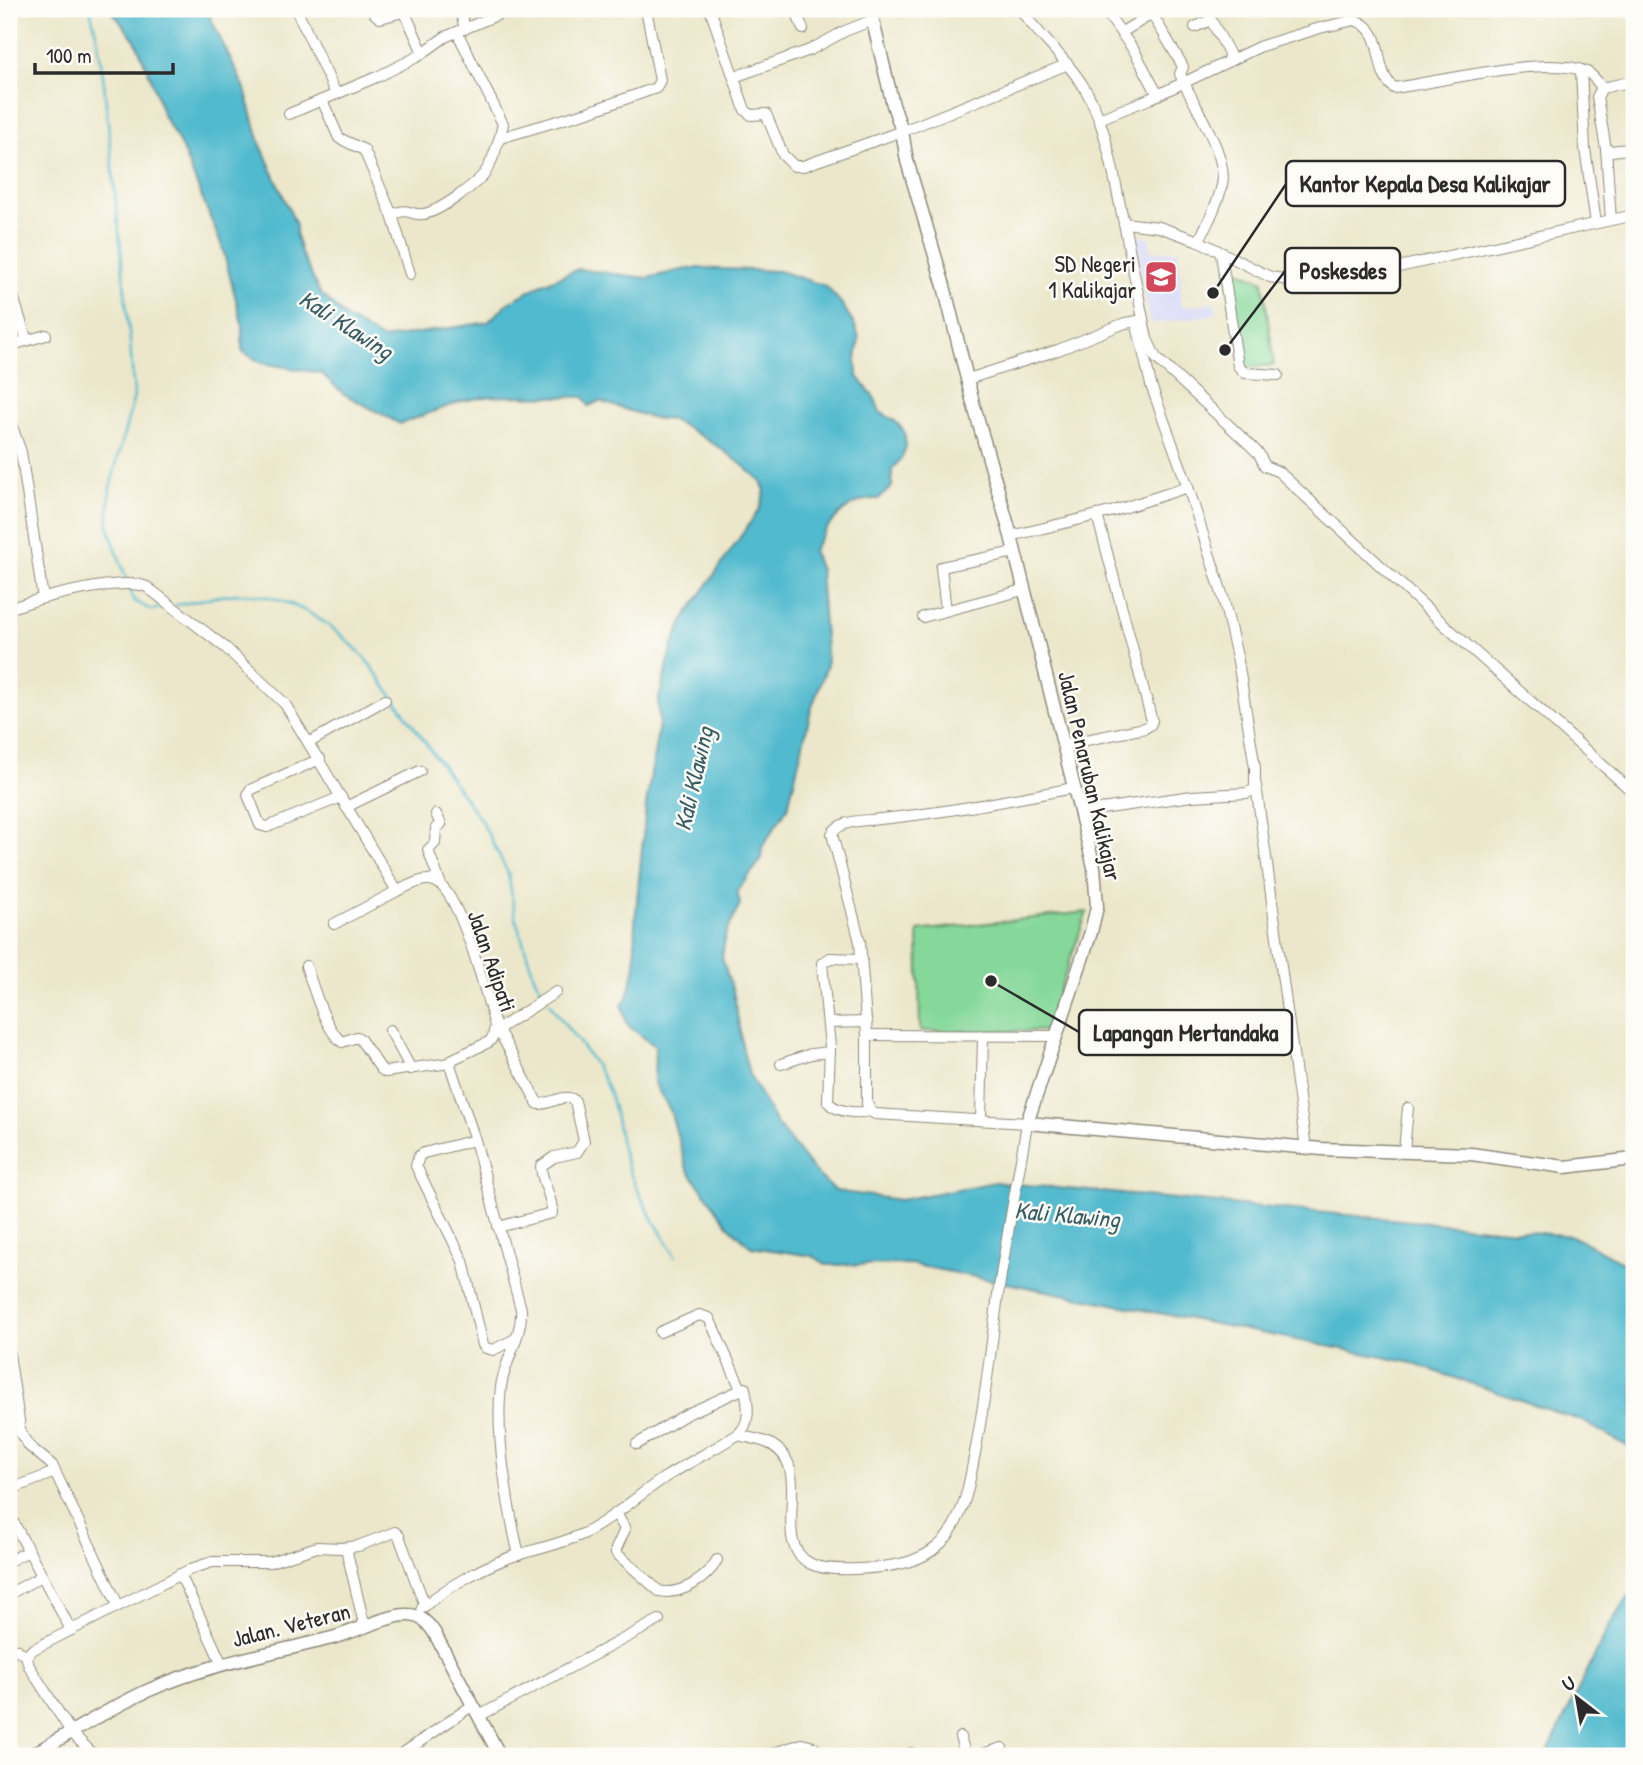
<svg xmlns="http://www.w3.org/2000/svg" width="1643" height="1765" font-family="'Patrick Hand',sans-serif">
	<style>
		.built { fill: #d6d8f8 }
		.green { fill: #85d89a; stroke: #588262; stroke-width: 2 }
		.water { fill: #51bace; stroke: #3e727c; stroke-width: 2 }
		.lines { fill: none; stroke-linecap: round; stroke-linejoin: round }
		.stream { stroke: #51bace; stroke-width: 2.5 }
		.minor-casing { stroke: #8c897b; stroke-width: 12 }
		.tertiary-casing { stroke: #8c897b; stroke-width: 15 }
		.minor { stroke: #fff; stroke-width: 10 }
		.tertiary { stroke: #fff; stroke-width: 12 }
		.labels { text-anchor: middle; stroke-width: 5; stroke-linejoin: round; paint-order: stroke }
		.poi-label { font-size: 23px; fill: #2b2b2b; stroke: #fdfcf7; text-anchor: end }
		.street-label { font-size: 23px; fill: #2b2b2b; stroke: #fdfcf7 }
		.water-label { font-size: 24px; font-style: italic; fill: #385d64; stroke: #fdfcf7 }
		.leader { fill: none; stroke: #2b2b2b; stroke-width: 2.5 }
		.callout-dot { fill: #2b2b2b; stroke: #fdfcf7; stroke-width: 2.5 }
		.callout { fill: #fdfcf7; stroke: #2b2b2b; stroke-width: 2.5 }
		.callout-label { font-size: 24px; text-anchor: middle; font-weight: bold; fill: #2b2b2b }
	</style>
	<rect width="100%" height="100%" fill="#fdfcf7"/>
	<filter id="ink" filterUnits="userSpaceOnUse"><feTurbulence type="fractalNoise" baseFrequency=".0143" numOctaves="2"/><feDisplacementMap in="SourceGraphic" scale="14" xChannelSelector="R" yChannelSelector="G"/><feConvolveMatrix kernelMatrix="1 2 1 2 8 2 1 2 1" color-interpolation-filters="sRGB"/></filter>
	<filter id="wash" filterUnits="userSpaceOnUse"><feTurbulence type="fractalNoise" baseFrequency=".00686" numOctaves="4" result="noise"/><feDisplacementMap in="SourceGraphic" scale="28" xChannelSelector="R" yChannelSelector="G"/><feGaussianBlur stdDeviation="1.57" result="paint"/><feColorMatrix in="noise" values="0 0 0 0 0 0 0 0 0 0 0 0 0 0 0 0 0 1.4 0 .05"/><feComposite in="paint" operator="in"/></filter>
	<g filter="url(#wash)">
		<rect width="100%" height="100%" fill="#ece7cb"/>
		<path class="built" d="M1149,236L1151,252L1178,250L1182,307L1215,303L1217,314L1150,324L1135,238Z"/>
		<g class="green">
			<path d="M1227,266L1263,281L1274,365L1242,368Z"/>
			<path d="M1087,912L1045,1031H920L918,931Z"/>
		</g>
		<g class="water">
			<path d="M110,9H206L245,89L260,143L296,225V235L301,253L320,293L345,317L382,339L488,322L508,303L538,286L578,269L647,278L691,268L779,271L826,286L842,304L855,326L859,338L856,360L857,375L875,399L880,412L894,420L904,431L906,446L902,457L892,470V487L878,499C847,497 825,527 813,551L820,571L827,665L811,710L788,807L762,847L761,860L737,891L740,904L725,936L722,958L734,995L743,1050L749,1074L776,1123L814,1171L835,1191L900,1200L995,1182L1572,1236L1634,1268V1450L1582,1421L1408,1362L910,1264L827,1265L813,1256L751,1247L728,1225L687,1169L670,1110L654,1083L655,1046L627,1025L622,1005L627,998L635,967V922L646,806L659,723L658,702L673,644L686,616L760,508L765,491L761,481L740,463L720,448L684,426L672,420L652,418L599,401L589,406L584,397L491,396L462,401L400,424L344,394L321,373L262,363L242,351V323L222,246L181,146L163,115L151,78L135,40Z"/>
			<path d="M1634,1590V1756H1546L1610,1624Z"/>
		</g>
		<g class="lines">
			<g class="stream">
				<path d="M90,9L97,37L104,83L130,341L134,396L110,488L108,526L127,581"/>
				<path d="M129,587L134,601L151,610L166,607"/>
				<path d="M176,605C196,602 219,594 240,594C290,594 334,624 366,659L482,822L508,873L516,920L535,979L546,996"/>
				<path d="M549,1002C568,1032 596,1058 609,1092C618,1115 618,1142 627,1165C639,1198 658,1227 675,1256"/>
			</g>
		</g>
	</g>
	<g filter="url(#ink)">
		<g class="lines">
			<defs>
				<g id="minor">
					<path d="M296,9L336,94"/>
					<path d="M374,9L375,14L380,18L403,12L406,15L423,53"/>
					<path d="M460,9L465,29"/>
					<path d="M710,9L745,110L751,115L766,114L783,155L794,166H803L908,129L1068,64"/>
					<path d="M795,9L803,29"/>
					<path d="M1020,9C1039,36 1064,56 1082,84C1108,124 1113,177 1124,223L1159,227L1199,241L1270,277L1307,283L1340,280L1634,215"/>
					<path d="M1104,9L1135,52L1158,95"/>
					<path d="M1195,27L1211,20L1229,53L1228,61"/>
					<path d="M1122,32L1152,14L1181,63L1183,67L1180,74C1191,101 1229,156 1222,185C1218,205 1207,223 1199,241"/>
					<path d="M1581,71L1585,149L1596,223"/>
					<path d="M734,77L810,50L845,31L873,20"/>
					<path d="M1634,81L1602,88L1597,97L1606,149L1612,151L1634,148"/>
					<path d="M322,100L339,138L364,150L392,215L410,274"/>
					<path d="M289,114L379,76L417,57L445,37L511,9"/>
					<path d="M1099,119L1149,99L1261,46L1320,28L1355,20C1388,32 1371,69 1394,88C1440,82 1546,54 1587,72C1594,76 1597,81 1602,88"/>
					<path d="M500,138L588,112L656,88L660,80L646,9"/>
					<path d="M1606,149L1611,220"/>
					<path d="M392,215C410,206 409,216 423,214C439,212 472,187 483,175C492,165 500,138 503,124L457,32"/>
					<path d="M1124,223L1147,339L1156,358L1249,444L1259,454L1265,466L1279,472L1448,628L1634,793"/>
					<path d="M1221,254L1238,366L1245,373L1278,375"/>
					<path d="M10,287L27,341"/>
					<path d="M9,346L46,335"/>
					<path d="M968,379L1058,350L1125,323L1139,321"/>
					<path d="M9,418L21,452L43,598"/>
					<path d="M1011,536L1114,511L1188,487L1151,385L1136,321"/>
					<path d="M9,609C35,599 122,576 147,587L226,648L285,704L397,891C407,887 422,877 434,881C459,888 488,1000 495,1026L493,1037L489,1042L453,1059L450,1065L475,1140L521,1309C523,1335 504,1361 501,1387C495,1433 508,1509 519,1555"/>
					<path d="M946,611L941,567L1015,552"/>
					<path d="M923,617L1023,590"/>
					<path d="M310,742L385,700"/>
					<path d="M1062,745L1145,728L1150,725L1152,721L1097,515"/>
					<path d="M320,759L250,790L248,795L260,825L267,827L341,797"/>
					<path d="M1256,785L1306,1148"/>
					<path d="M346,807L420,771"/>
					<path d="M1080,812L1192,796L1247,793L1255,789V768L1238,661L1223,597L1188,487"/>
					<path d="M436,814L441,824L436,828L435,843L428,850L441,885"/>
					<path d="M334,924L397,891"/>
					<path d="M862,959L830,958L822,963L830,1047L828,1102C836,1112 857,1114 871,1111"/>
					<path d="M306,966C313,986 325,1030 342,1042L357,1037L360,1039L381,1069L385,1072L450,1063"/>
					<path d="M828,1023L867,1022"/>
					<path d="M495,1026L498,1029L556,992"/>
					<path d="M390,1030L411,1069"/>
					<path d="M867,1035L1055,1036"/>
					<path d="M781,1064L811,1054L830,1052"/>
					<path d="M981,1119L983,1036"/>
					<path d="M475,1140L424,1153L419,1156L416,1166L463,1261L483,1345L486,1348L493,1350L515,1339"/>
					<path d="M1404,1151L1408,1108"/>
					<path d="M498,1227L552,1213C553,1197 541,1182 541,1166L554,1157L577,1152L584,1141L575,1101C564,1092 551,1105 538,1104L498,1029"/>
					<path d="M660,1332L699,1315L709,1318L741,1389"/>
					<path d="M9,1354L21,1434L29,1446L52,1465L118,1605"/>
					<path d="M737,1435C747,1437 759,1439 768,1443C819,1466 766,1542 811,1564C832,1574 895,1568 916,1559C930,1554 945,1542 952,1529C966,1507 970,1478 975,1453C985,1401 991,1348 998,1295C1006,1238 1018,1180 1027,1123L875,1114L871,1111L867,1104V1035L860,942L832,834C838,822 857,821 870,820C939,814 1005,801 1073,788"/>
					<path d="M9,1490L55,1472"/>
					<path d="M9,1514L71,1630"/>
					<path d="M617,1515L625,1529L616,1549V1553L659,1591C680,1596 707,1579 717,1560"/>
					<path d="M346,1548L365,1628"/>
					<path d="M9,1561L29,1551"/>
					<path d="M180,1574L222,1664"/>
					<path d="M9,1594L42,1576"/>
					<path d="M422,1608C446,1587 489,1563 520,1554C542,1548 564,1543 585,1533C614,1518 637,1496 664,1478C688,1463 713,1450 737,1435C752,1424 748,1405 745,1388L685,1415L637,1444"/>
					<path d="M9,1650L16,1649L26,1656"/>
					<path d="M479,1716L659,1620"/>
					<path d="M960,1737L966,1756"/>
					<path d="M911,1753L913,1756"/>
					<path d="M95,1756L71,1732L29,1666L26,1656L32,1650L191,1569L212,1562H270L317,1547L341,1548L358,1546L395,1532L399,1536L425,1606"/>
					<path d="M399,1756L473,1705"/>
					<path d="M524,1756L527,1754"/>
					<path d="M765,1756L802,1744L814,1747L819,1756"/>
					<path d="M976,1756L1002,1748"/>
				</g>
				<g id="tertiary">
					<path d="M870,9L893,105L902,131L907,161L944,286L972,399L1011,536L1094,867L1097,907L1091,932L1027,1123L1322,1149L1471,1154L1565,1167L1634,1159"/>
					<path d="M30,1756C69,1734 106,1710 147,1691C206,1664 270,1654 332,1638C352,1633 390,1614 408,1615C420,1615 427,1622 434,1632L500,1756"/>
				</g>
			</defs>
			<use href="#minor" class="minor-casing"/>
			<use href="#tertiary" class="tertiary-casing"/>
			<use href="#minor" class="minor"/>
			<use href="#tertiary" class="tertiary"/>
		</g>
	</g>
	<defs>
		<symbol id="school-square" viewBox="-11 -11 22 22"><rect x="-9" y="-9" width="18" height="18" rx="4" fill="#d1495b" stroke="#fdfcf7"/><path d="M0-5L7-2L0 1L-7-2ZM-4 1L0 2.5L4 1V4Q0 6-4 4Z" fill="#fff"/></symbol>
	</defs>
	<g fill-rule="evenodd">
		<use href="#school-square" x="1142" y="258" width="38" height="38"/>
	</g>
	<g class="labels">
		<g class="poi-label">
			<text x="1136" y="272">SD Negeri<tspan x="1136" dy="26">1 Kalikajar</tspan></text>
		</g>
		<g class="street-label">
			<text transform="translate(1090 776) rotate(77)" y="8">Jalan Penaruban Kalikajar</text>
			<text transform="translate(492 961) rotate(71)" y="8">Jalan Adipati</text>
			<text transform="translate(291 1625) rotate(-14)" y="8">Jalan. Veteran</text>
		</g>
		<g class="water-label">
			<text transform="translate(346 325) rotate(33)" y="8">Kali Klawing</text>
			<text transform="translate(694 779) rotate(-77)" y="8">Kali Klawing</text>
			<text transform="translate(1067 1215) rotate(5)" y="8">Kali Klawing</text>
		</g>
	</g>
	<path class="leader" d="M1213 293L1286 184M1225 350L1285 271M991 981L1079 1032"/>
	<g class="callout-dot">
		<circle cx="1213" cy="293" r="7"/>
		<circle cx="1225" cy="350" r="7"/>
		<circle cx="991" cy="981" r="7"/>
	</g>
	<g class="callout">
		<rect x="1286" y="161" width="279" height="45" rx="7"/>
		<rect x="1285" y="248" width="115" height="45" rx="7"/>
		<rect x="1079" y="1010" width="213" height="45" rx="7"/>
	</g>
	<g class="callout-label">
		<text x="1425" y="192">Kantor Kepala Desa Kalikajar</text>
		<text x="1343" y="279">Poskesdes</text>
		<text x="1186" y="1041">Lapangan Mertandaka</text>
	</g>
	<rect width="1643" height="1765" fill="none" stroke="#fdfcf7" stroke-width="35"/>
	<g transform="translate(1577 1698) rotate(329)" stroke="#fdfcf7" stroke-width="5" paint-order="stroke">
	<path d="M0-5L12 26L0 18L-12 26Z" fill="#2b2b2b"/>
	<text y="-10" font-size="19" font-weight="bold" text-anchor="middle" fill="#2b2b2b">U</text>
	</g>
	<path d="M35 63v10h138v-10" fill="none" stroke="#2b2b2b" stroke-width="3.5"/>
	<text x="46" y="63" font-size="21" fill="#2b2b2b" stroke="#fdfcf7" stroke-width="5" paint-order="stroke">100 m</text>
</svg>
